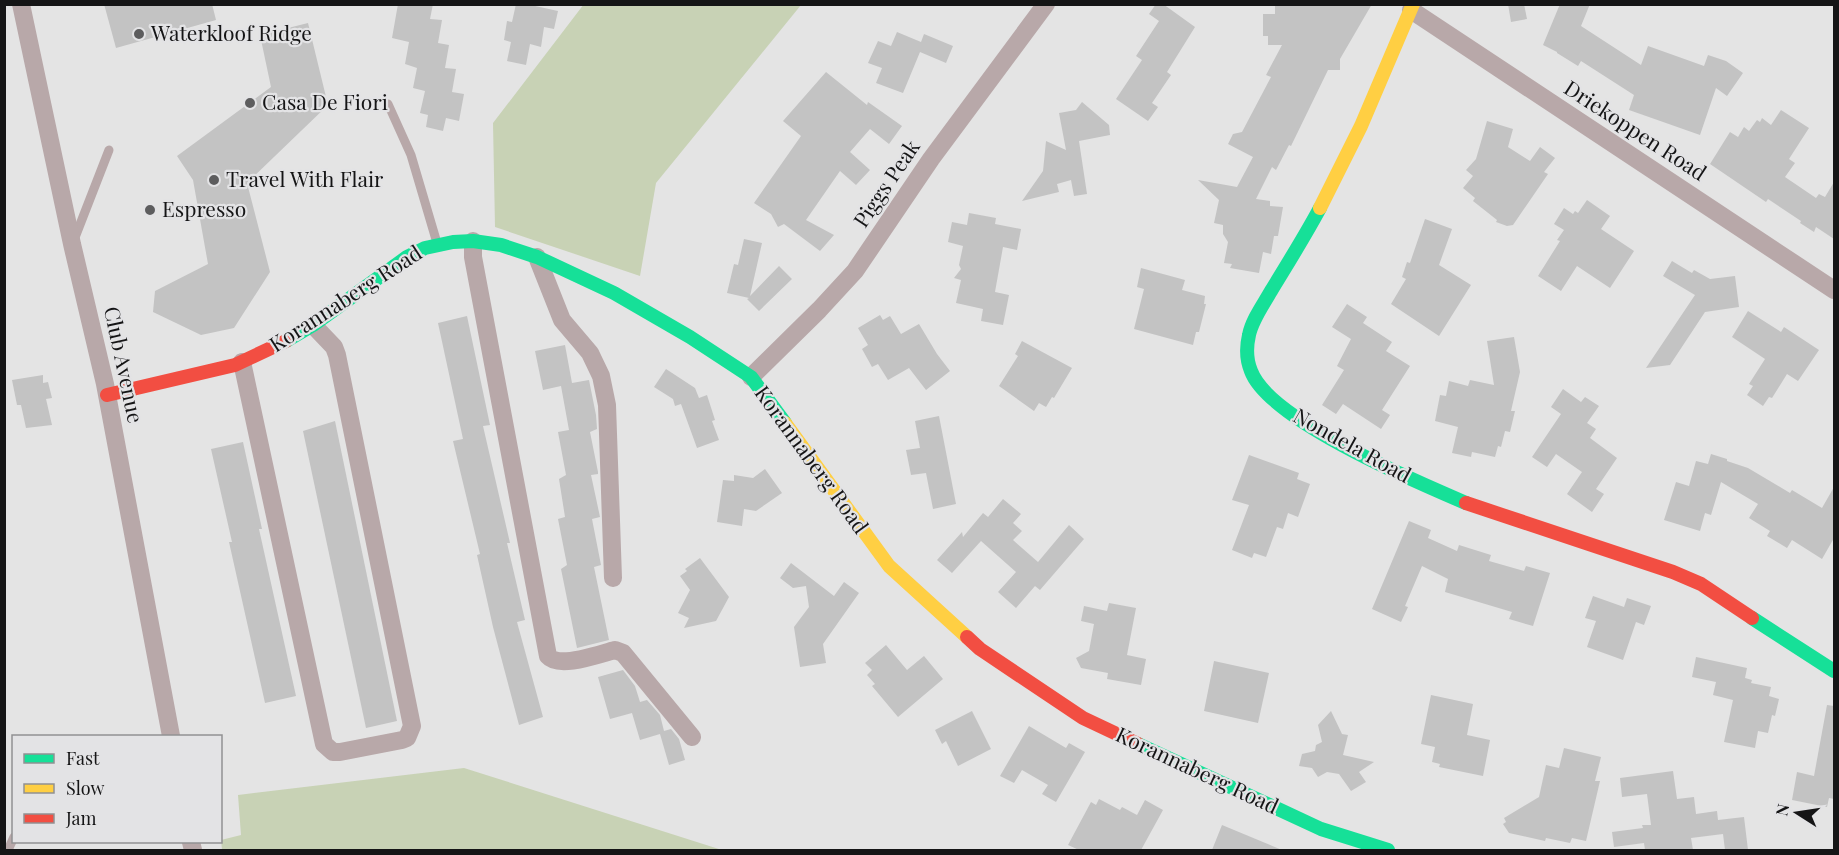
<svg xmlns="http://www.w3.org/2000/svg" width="1839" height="855" font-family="'Playfair Display',serif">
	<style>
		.green { fill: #c8d2b5 }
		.building { fill: #c3c3c3 }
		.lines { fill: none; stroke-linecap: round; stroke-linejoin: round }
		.lane { stroke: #b8a8a9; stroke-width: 9 }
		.street { stroke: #b8a8a9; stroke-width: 18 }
		.fast { stroke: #16e098; stroke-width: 14 }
		.slow { stroke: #ffcf43; stroke-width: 14 }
		.jam { stroke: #f24e42; stroke-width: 14 }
		.poi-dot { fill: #5d5d5e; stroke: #e3e3e5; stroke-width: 2 }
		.labels { text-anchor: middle; stroke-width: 4.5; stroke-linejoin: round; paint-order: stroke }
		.poi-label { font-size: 21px; fill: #151516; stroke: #e3e3e5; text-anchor: start }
		.street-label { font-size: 21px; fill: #151516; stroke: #e3e3e5 }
	</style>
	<rect width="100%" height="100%" fill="#e4e4e4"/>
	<g class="green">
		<path d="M584,4L801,5L656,183L640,276L495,227L493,123Z"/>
		<path d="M464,768L722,850H222L221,840L241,835L238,795Z"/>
	</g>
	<g class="building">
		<path d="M104,4H212L216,20L116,48Z"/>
		<path d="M398,4H433L430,19L442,20L438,43L449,45L445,68L456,69L452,92L464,94L459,121L446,118L443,131L426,127L428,115L420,113L425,91L413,88L417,68L405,64L409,42L392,38Z"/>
		<path d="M516,4H526L558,11L554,29L544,27L541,47L530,44L526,65L507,61L511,42L504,40L507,21L512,22Z"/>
		<path d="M1156,4H1163L1195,27L1167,72L1171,75L1152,103L1158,107L1148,121L1116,99L1142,60L1136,56L1159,21L1149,14Z"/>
		<path d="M1275,4H1372L1340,59V70H1328L1291,146L1289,145L1276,170L1272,167L1256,199L1270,201V206L1283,207L1278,236H1274L1271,254L1263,252L1259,273L1230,268L1232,264L1224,263L1228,242L1223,234V225L1214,223L1219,200L1198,180L1237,187L1253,157L1228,144L1233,134L1242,132L1271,77L1266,75L1282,45H1268V36H1263V14H1275Z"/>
		<path d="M1508,4H1524L1527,19L1511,22Z"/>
		<path d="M1560,4H1590L1581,26L1641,65L1648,46L1704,66L1708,55L1726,61L1743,73L1727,96L1716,88L1700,135L1629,110L1634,95L1581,61L1578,66L1557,53V52L1543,45Z"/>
		<path d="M308,23L328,105L247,183L270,272L234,328L201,335L153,312L155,291L208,264L193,180L177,156L271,87L260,35Z"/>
		<path d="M897,32L921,42L924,34L953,46L946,63L920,52L903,93L876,83L882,68L868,63L878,41L891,46Z"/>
		<path d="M826,72L867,105L868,102L902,126L889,144L870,129L850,152L870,170L856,185L840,171L806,220L834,235L820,251L784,224L778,227L771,214L754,203L801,136L783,121Z"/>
		<path d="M1082,102L1109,125L1110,135L1079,141L1087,194L1074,196L1071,180L1057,184L1059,192L1022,201L1043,171L1046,141L1066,150L1059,113L1076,110Z"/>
		<path d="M1781,110L1809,128L1789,159L1795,163L1785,177L1816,198L1819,194L1825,197L1834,182V239L1816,227L1814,232L1800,223L1801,221L1768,199L1766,202L1710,164L1730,132L1738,137L1744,127L1749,131L1757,120L1760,122L1762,118L1771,125Z"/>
		<path d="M1487,121L1513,129L1508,147L1530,161L1540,147L1555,158L1544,172L1548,174L1513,225L1507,226L1496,222L1497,220L1473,201L1475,198L1463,188L1473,176L1466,170L1476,159Z"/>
		<path d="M1587,200L1610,216L1601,229L1634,251L1610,288L1577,266L1561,291L1538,276L1560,241L1557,240L1564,230L1554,224L1564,208L1573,214L1575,211L1578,213Z"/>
		<path d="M969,213L996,218L995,224L1021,229L1017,250L1003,247L995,292L1009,295L1003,325L981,321L983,309L956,303L961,280L954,278L961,269L959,265L963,246L948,242L952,222L967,225Z"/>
		<path d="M1425,219L1452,229L1439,265L1471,285L1439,336L1391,304L1406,279L1402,277L1407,262L1410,263Z"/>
		<path d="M744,239L762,243L750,296L779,266L792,279L759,311L747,299L749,298L727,293L734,264L738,265Z"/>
		<path d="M1672,261L1692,273L1694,270L1710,279L1735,276L1739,307L1705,312L1670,365L1646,368L1695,295L1663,276Z"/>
		<path d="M1141,268L1185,280L1182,290L1205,296L1204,304H1206L1199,332H1196L1193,345L1134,329L1144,289L1137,287Z"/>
		<path d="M1347,304L1367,317L1363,323L1392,342L1386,351L1410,366L1382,410L1390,415L1381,429L1343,404L1336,414L1322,405L1344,370L1337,366L1351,339L1332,327Z"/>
		<path d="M1748,311L1781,332L1784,327L1819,350L1798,381L1787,374L1772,398L1769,397L1763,406L1747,395L1753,386L1749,384L1765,359L1732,337Z"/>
		<path d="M880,315L883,320L890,316L901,334L919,324L937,354L950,371L926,390L909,368L888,380L878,364L872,367L862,349L868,345L858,328Z"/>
		<path d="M467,316L490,425L483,426L510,543H507L525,620L517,622L543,717L519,725L493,627L477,555L480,554L453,441L463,439L438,323Z"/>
		<path d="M1514,337L1520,372L1511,411H1515L1510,432L1505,431L1501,447L1498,446L1495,457L1472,452L1471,457L1452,453L1458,427L1435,421L1440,395L1446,396L1449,381L1468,386L1470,380L1494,385L1487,341Z"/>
		<path d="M1022,341L1072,368L1054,398L1052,397L1046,407L1039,403L1034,411L999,386L1018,356L1015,354Z"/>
		<path d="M565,345L572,383L589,380L596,415L597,429L590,432L598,472V474L591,475L600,517L592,519L601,565L594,567L609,640L577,648L561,569L567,565L558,519L565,517L559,479L566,475L558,432L569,430L561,386L543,390L535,351Z"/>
		<path d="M666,369L695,388L699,398L707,395L715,420L712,421L719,440L697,448L681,404L675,406L673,399L654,387Z"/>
		<path d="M43,375V383L48,382L52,398L46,399L52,425L26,428L21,405H17L12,380Z"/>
		<path d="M1563,389L1581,402L1585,397L1599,406L1587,423L1596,429L1590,438L1617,458L1596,489L1604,494L1592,512L1567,494L1582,472L1556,454L1547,467L1532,457L1561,414L1551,407Z"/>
		<path d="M939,416L956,504L933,509L926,473L911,475L906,450L920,448L915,421Z"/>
		<path d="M335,421L397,721L366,728L303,431Z"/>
		<path d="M243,442L262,529H259L296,696L265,703L229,542H232L211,449Z"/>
		<path d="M1711,454L1727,459V461L1748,468L1790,493L1792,490L1822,508L1834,487V538L1822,559L1792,540L1787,548L1767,536L1770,531L1749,518L1758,504L1721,482L1711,515L1705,513L1700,531L1664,520L1676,482L1689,486L1696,461L1708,464Z"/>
		<path d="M1249,455L1299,473L1297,479L1310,484L1298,517L1288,513L1283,529L1277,527L1266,557L1254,553L1252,558L1232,550L1249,505L1232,500Z"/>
		<path d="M765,469L782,493L756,511L744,509L742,526L717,522L723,480L734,481V475L753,478Z"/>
		<path d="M1003,499L1021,514L1013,523L1022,531L1013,540L1038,562L1069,525L1084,539L1040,590L1035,586L1016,608L998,592L1016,572L981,541L952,573L937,560L962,532L963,537L983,513L988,517Z"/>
		<path d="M1409,521L1431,530L1428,538L1457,551L1459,545L1491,555L1489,561L1524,571L1526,566L1550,573L1533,626L1509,619L1512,612L1445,592L1448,579L1422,566L1405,606L1408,607L1401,622L1372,609Z"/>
		<path d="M700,558L729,597L716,621L684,628L689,618L678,613L690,590L680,576L687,571L685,569Z"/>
		<path d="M791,563L834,596L844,582L859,593L823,644L826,663L800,667L794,627L809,607L806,586L793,588L780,578Z"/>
		<path d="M1593,596L1624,607L1627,598L1651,606L1644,625L1636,622L1623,660L1587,647L1596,621L1585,618Z"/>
		<path d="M1109,603L1136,608L1127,655L1146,659L1141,685L1107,679L1108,673L1081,668L1076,658L1089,651L1094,624L1081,621L1084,606L1107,611Z"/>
		<path d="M886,645L907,670L924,656L943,679L898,717L872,686L875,684L867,675L872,670L865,663Z"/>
		<path d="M1696,657L1747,668L1745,678L1752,680L1751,683L1771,687L1769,696L1779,699L1775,716L1772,715L1768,733L1758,731L1755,748L1724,742L1733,700L1713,695L1716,682L1692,677Z"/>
		<path d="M1214,661L1269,673L1258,723L1204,711Z"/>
		<path d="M623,670L635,686L640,702L647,700L660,715L664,731L671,729L679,739L685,760L669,765L660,734L640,740L632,713L610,719L598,677Z"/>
		<path d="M1431,695L1473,704L1467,735L1490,740L1483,776L1439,767L1440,764L1432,762L1435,747L1421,744Z"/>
		<path d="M1827,705L1834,706V799L1829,798L1827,807L1792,800L1797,772L1814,776Z"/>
		<path d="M972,711L991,749L958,766L946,741L942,744L935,730Z"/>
		<path d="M1331,711L1342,734L1348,735L1343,755L1374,762L1359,772L1366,782L1351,791L1339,774L1327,772L1318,777L1312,768L1299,766L1302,754L1315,751L1316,745L1322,742L1318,725Z"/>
		<path d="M1029,726L1066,748L1069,743L1085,752L1056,802L1042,794L1048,785L1022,770L1014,783L1000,776Z"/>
		<path d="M1564,748L1601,757L1595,781H1600L1586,841L1572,838L1570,843L1546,838L1545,841L1509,833L1503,824L1506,822L1504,818L1539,797L1546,765L1559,768Z"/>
		<path d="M1673,771L1677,799L1694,797L1696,814L1717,811L1718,820L1744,817L1748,850H1725L1723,834L1691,838L1693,850H1645L1644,843L1614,847L1612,832L1643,828L1642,825H1651L1647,794L1622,797L1620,778Z"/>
		<path d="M1099,799L1120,810L1122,807L1137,815L1145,800L1163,810L1141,850H1079L1068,845L1091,802L1096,805Z"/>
		<path d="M1222,825L1282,850H1212Z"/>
	</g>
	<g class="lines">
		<g class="lane">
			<path d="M388,104L411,155L437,243"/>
			<path d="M74,240L109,150"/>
			<path d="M8,850L14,837"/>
		</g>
		<g class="street">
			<path d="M21,4L72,244L105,384L171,736"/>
			<path d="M1411,10L1834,290"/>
			<path d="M473,241V257L548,656C559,669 599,654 615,650L623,653L692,737"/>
			<path d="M537,257L562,320L590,353L601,376L607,405L613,578"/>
			<path d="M242,362L324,744L333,752H340L402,740L407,738L412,726L337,355L334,347L313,325"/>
			<path d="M751,377L819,310L855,271L931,159L1046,4"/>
			<path d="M191,842L193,850"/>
		</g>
		<g class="fast">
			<path d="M1320,208C1305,236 1288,263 1271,291C1263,305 1252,320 1249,335C1246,348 1246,359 1251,371C1269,420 1417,482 1466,503"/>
			<path d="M286,341L313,325L407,257L425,248L453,242L473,241L501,245L537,257L614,293L690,337L751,377L785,423"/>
			<path d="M1752,618L1834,671"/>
			<path d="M1138,744L1321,829L1388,850"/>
		</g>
		<g class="slow">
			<path d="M1320,208L1361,126L1413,4"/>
			<path d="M785,423L889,566L967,637"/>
		</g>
		<g class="jam">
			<path d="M107,395L235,365L286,341"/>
			<path d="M1466,503L1673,572L1701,584L1752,618"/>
			<path d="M967,637L980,649L1083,718L1138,744"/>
		</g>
	</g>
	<g class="poi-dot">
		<circle cx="139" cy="34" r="6"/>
		<circle cx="250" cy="103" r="6"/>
		<circle cx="214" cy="180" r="6"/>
		<circle cx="150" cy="210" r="6"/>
	</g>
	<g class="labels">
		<g class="poi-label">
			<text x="151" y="41">Waterkloof Ridge</text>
			<text x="262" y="110">Casa De Fiori</text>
			<text x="226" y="187">Travel With Flair</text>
			<text x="162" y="217">Espresso</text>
		</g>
		<g class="street-label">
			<text transform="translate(1635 131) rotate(33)" y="7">Driekoppen Road</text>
			<text transform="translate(887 184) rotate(-56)" y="7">Piggs Peak</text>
			<text transform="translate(346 299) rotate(-33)" y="7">Korannaberg Road</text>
			<text transform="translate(123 365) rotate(78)" y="7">Club Avenue</text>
			<text transform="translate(1352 446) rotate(29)" y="7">Nondela Road</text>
			<text transform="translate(811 460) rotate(54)" y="7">Korannaberg Road</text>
			<text transform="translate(1197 771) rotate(25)" y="7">Korannaberg Road</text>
		</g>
	</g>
	<rect width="1839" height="855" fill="none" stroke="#151516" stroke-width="12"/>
	<rect x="12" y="735" width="210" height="108" fill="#e3e3e5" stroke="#919192" stroke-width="1.5"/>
	<rect x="24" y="754" width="30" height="9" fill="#16e098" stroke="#919192" stroke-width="1.5"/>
	<text x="66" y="765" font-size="18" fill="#151516">Fast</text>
	<rect x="24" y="784" width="30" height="9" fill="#ffcf43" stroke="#919192" stroke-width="1.5"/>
	<text x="66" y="795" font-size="18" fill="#151516">Slow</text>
	<rect x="24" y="814" width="30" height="9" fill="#f24e42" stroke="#919192" stroke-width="1.5"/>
	<text x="66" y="825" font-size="18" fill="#151516">Jam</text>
	<g transform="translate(1797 813) rotate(282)" stroke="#e3e3e5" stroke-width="4.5" paint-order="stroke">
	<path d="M0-4.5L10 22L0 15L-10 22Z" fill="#151516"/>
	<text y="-9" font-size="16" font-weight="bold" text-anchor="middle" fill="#151516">N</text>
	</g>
</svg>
